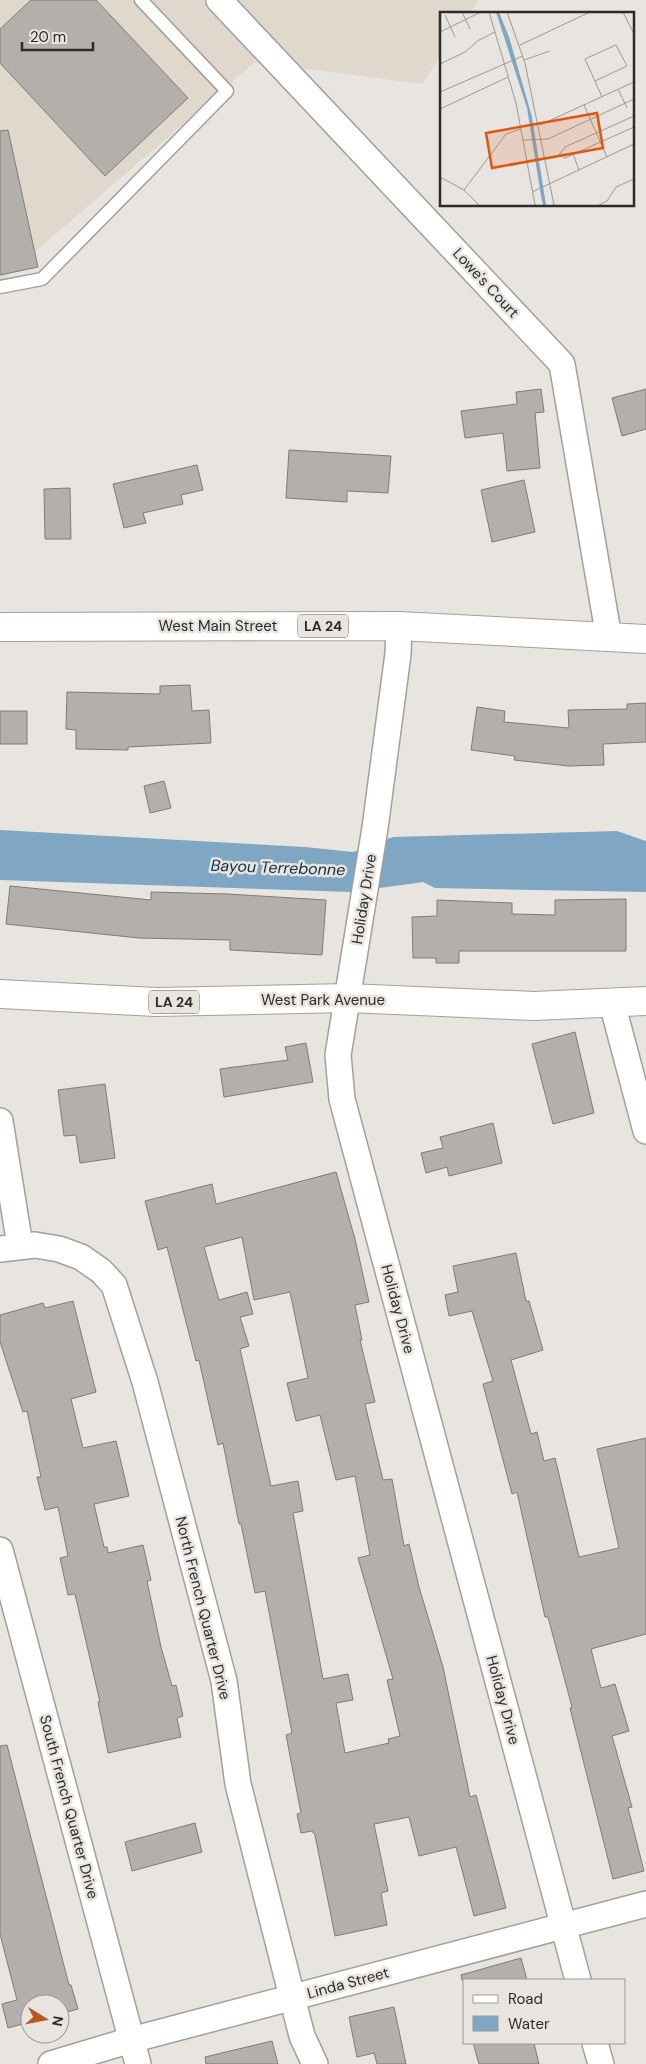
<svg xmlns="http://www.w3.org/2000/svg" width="646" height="2064" font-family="'DM Sans',sans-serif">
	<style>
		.built { fill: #e0d7cd }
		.water { fill: #7fa7c3 }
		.building { fill: #b3b0ac; stroke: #7f7b78; fill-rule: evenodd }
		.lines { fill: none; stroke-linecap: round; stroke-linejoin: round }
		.lane-casing { stroke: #a3a09c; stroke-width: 15 }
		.street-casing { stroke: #a3a09c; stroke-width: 28 }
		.primary-casing { stroke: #a3a09c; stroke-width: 30 }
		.lane { stroke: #fff; stroke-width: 12 }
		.street { stroke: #fff; stroke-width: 25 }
		.primary { stroke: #fff; stroke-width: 28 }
		.labels { text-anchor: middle; stroke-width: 5; stroke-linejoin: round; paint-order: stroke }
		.shield { fill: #e8e4e0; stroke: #656261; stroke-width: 1 }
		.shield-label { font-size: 14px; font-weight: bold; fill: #2d2b2a }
		.street-label { font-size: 15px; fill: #2d2b2a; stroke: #e8e4e0 }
		.water-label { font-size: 16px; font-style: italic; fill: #0b2d42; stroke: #e8e4e0 }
		.inset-road { fill: none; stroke: #9d9a97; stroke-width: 1 }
		.view { fill: #df570e; fill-opacity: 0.15; stroke: #df570e; stroke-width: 2.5 }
		.inset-edge { fill: none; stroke: #2d2b2a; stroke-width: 2.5 }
	</style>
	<rect width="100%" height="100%" fill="#e8e4e0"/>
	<path class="built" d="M0,0H479L469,14H441V56L422,84L255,62L0,282Z"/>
	<path class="water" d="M0,830L305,847L353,852L393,837L617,831L646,841V892L435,888L423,882L351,892L0,880Z"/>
	<g class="building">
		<path d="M31,0H96L188,98L105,176L0,63V29Z"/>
		<path d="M8,130L38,267L0,275V131Z"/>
		<path d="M541,389L544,412L535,413L540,468L507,471L503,433L465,438L461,411L517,404L516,392Z"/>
		<path d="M646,389V429L622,436L612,398Z"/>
		<path d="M289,450L391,456L388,493L347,491V502L286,498Z"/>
		<path d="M197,465L203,490L181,495L183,504L143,513L146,523L124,528L113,484Z"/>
		<path d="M524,480L535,532L492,542L481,490Z"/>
		<path d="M70,488L71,539H45L44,489Z"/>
		<path d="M190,685L192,711L209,710L211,743L128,747V750L76,749V730L66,729L67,692L160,694V686Z"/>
		<path d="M646,703V742L603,744L604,765L569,766L514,760L515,756L471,750L477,707L505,711L504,722L569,728L568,710L627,709V704Z"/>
		<rect x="0" y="711" width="27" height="33"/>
		<path d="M164,781L171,808L150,813L144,786Z"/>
		<path d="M10,886L151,900V892L227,894L326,900L322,955L230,950V940L139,938L6,924Z"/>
		<path d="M626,899V951H459V963H436V958H413L412,917L437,916V900L512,903V914L555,915V900Z"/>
		<path d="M575,1032L594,1113L553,1124L532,1044Z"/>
		<path d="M306,1043L313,1082L224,1097L220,1069L288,1060L285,1047Z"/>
		<path d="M105,1084L115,1158L80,1163L76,1135L64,1136L58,1090Z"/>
		<path d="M493,1123L502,1163L449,1176L447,1167L426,1173L421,1153L443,1148L440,1137Z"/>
		<path d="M336,1172L355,1239L369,1302L355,1305L362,1340H360L375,1402L365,1404L383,1480L392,1479L404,1546L409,1544L419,1587L443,1667L470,1797L476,1795L506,1908L474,1916L456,1847L419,1856L409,1817L374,1824L388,1891L381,1893L387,1925L335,1936L315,1835L312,1831L301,1833L297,1814L301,1813L286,1735L292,1733L265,1591L255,1593L241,1524H239L223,1443L218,1445L199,1360L196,1361L167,1247L158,1250L145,1201L212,1184L216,1204ZM242,1237L254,1300L290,1292L308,1378L287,1383L296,1421L320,1415L336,1480L355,1476L370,1555L358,1558L393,1679L387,1680L400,1736L388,1739L389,1743L345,1753L336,1703L353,1700L348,1674L323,1679L293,1513L303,1511L298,1481L271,1486L240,1349L249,1346L240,1317L253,1314L247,1292L219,1300L204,1247Z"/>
		<path d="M516,1253L526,1301H529L543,1350L511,1360L531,1434L537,1432L544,1461L555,1458L579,1557L619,1548L597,1449L646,1438V1634L591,1649L601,1688L615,1684L629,1731L612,1736L632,1807L628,1808L644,1871L613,1879L570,1708L572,1707L548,1617H545L517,1492L512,1494L483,1384L493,1381L472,1311L449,1316L445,1295L458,1292L453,1266Z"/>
		<path d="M73,1301L96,1392L71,1399L83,1448L116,1441L129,1496L94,1504L104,1547H107L108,1553L143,1545L151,1580L147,1581L161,1647L172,1686L176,1685L183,1716L177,1718L181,1737L108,1753L98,1702H100L75,1594L68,1595L60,1558L68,1556L58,1507L45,1510L37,1477H41L27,1411L23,1412L0,1342V1315L43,1303L45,1308Z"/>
		<path d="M7,1745L69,1985H71L78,2009L60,2014V2004H30V2022L8,2028L2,2004L17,2000L0,1934V1746Z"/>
		<path d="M195,1823L202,1852L132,1871L125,1842Z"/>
		<path d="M521,1958L527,1980H462L461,1975Z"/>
		<path d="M394,2007L406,2064H377L374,2053L357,2057L349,2017Z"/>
		<path d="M272,2041L278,2064H206L205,2057Z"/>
		<path d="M473,2043H534L539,2064H479Z"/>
	</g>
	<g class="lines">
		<defs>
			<path id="lane" d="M0,287L42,279L227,91L141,0"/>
			<g id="street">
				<path d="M219,0L562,364L609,638"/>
				<path d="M399,626L398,654L375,828L338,1055L342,1099L578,1980"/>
				<path d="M612,1003L646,1131"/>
				<path d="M0,1121L20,1246"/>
				<path d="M0,1249L35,1245L59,1249L81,1257L101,1271L114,1285L145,1382L224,1681L238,1784L302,2036L315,2064"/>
				<path d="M0,1550L138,2064"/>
				<path d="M595,2043L601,2064"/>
				<path d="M51,2064L131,2040L646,1904"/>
			</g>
			<g id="primary">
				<path d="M0,627L399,626L646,639"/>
				<path d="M0,994L156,1002L348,998L534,1006L646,1001"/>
			</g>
		</defs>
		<use href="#lane" class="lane-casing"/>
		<use href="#street" class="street-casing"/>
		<use href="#primary" class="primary-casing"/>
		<use href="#lane" class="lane"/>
		<use href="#street" class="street"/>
		<use href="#primary" class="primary"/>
	</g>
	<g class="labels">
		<g class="shield">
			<rect x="298" y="614.5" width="50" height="23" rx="4"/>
			<rect x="149" y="990.5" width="50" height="23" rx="4"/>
		</g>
		<g class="shield-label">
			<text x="323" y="631">LA 24</text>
			<text x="174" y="1007">LA 24</text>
		</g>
		<g class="street-label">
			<text transform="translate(486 283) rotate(47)" y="5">Lowe's Court</text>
			<text x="218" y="631">West Main Street</text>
			<text transform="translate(364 899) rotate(-81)" y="5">Holiday Drive</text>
			<text x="323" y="1005">West Park Avenue</text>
			<text transform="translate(398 1309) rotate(75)" y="5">Holiday Drive</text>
			<text transform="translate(203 1608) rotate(76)" y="5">North French Quarter Drive</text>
			<text transform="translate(503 1700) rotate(75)" y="5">Holiday Drive</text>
			<text transform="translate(69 1807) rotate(75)" y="5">South French Quarter Drive</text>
			<text transform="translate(348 1983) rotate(-15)" y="5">Linda Street</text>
		</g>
		<g class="water-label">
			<text transform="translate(278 867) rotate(2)" y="6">Bayou Terrebonne</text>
		</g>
	</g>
	<g transform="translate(440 12)">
		<rect width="194" height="194" fill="#e8e4e0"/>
		<path d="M56,0H59L69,25L92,105L106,193H103L101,184L87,96Z" fill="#7fa7c3"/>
		<path class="inset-road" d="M22,0L30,17M49,0L76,91L95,193M67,0L85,51L114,193M183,0L194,22M5,3L15,25M0,20L41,0M80,33L150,0M176,33L187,54L155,69L145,47ZM84,48L110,39M0,52L25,40L39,28L55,20M155,69L162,85M178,77L187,96M0,80L83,44M144,93L167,145M0,97L68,65M100,113L194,70M83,128L108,127L194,87M133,142L139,158M119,143L125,135L194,104M119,143L125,146L194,115M0,165L24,178L39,193M24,178L66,122L81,117M92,180L194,132M159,193L167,189L176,175L194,167"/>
		<path class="view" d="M157,101L163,136L52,156L46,121Z"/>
		<rect width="194" height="194" class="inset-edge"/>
	</g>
	<rect x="463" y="1979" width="162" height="65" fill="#e8e4e0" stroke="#9d9a97"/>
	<rect x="473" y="1995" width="25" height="8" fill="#ffffff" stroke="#9d9a97"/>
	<text x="508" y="2004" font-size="15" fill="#2d2b2a">Road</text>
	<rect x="473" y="2016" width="25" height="15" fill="#7fa7c3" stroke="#9d9a97"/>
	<text x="508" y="2029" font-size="15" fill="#2d2b2a">Water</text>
	<g transform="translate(45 2019) rotate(100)"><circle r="24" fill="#e8e4e0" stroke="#9d9a97"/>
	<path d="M0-4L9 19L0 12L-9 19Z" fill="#bb5722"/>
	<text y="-8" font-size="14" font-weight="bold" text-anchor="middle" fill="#2d2b2a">N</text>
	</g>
	<path d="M22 42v8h71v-8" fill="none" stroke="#2d2b2a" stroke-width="2.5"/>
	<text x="30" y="42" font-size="15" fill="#2d2b2a" stroke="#e8e4e0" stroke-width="4" paint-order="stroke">20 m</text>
</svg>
